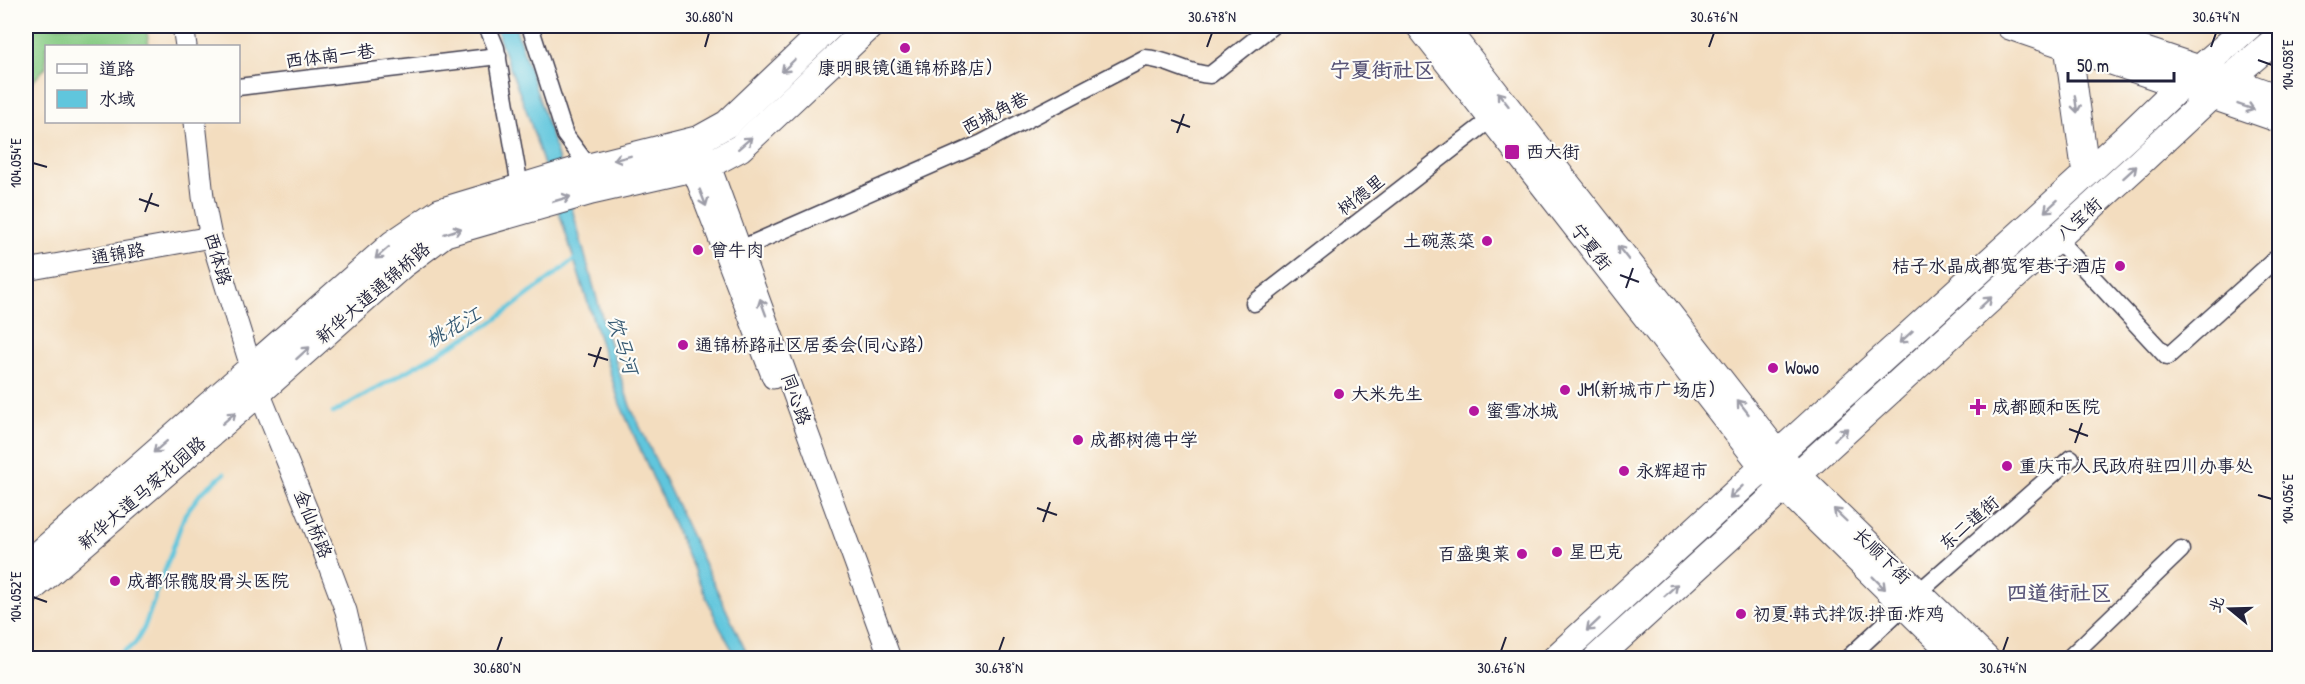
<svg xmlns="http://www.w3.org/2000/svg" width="2305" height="684" font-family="'Patrick Hand','LXGW WenKai TC',sans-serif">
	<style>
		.green { fill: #88cc85; stroke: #557760; stroke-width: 1.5 }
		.water { fill: #60c6dd; stroke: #41748c; stroke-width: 1.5 }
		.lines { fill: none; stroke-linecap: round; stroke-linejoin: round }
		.stream { stroke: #60c6dd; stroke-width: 4.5 }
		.minor-casing { stroke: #413e4f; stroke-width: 19 }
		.tertiary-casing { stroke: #413e4f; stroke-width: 23 }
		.secondary-casing { stroke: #413e4f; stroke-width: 26 }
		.primary-casing { stroke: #413e4f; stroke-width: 29 }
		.minor { stroke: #fff; stroke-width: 16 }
		.tertiary { stroke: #fff; stroke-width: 21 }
		.secondary { stroke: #fff; stroke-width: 24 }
		.primary { stroke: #fff; stroke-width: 27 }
		.oneway { stroke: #9c9ca7 }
		.ticks { fill: none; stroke: #22223b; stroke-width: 2 }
		.poi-dot { fill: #b5179e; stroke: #fdfcf7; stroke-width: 2 }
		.labels { text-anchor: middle; stroke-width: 4.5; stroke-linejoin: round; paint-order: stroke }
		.street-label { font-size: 18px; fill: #22223b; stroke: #fdfcf7 }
		.poi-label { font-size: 18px; fill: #22223b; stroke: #fdfcf7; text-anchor: start }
		.water-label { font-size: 20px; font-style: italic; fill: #385b74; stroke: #fdfcf7 }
		.quarter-label { font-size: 21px; font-weight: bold; fill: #585477; stroke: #fdfcf7 }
		.neatline { fill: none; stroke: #22223b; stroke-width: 2 }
		.ticks-label { font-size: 15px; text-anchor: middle; fill: #22223b }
	</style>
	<rect width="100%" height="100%" fill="#fdfcf7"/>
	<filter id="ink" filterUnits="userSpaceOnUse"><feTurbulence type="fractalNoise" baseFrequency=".0167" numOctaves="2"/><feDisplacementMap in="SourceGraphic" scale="12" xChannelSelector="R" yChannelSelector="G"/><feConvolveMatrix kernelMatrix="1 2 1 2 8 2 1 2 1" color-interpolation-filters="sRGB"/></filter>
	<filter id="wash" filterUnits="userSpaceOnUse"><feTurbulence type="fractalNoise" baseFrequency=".008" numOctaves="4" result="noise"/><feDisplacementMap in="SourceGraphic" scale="24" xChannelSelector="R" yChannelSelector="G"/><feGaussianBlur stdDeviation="1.35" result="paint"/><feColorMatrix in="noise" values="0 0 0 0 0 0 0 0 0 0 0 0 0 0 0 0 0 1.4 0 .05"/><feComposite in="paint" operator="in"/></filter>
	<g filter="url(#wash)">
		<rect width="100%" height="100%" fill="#f3ddbf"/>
		<path class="green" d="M26,26H146L149,46H46V67L26,89Z"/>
		<path class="water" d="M497,26H515L555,147L605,328L630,406L749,658H737L719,626L620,404L528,115L499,39Z"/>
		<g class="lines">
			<g class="stream">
				<path d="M333,413L491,323L578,257"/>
				<path d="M114,658L134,645L144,628L185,514L201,493L224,474"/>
			</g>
		</g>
	</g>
	<g filter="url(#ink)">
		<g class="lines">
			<defs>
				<g id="minor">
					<path d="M487,26L496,48L520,187"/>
					<path d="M530,26L565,135L589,167"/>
					<path d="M238,87L498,56"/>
					<path d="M2057,239L2167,357L2280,255"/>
					<path d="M731,253L982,143L1145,58C1168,59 1187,74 1210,75L1272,26"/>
					<path d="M1254,303L1491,119"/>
					<path d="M1919,592L2071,458"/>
					<path d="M1848,658L1903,607"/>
					<path d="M2069,658L2181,550"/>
				</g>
				<g id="tertiary">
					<path d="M183,26L186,46"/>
					<path d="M195,122L203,197L211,237L232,306L259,392L322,547L346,611L357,658"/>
					<path d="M705,152L890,658"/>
					<path d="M687,155L773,378"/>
					<path d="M26,270L211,237"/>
				</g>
				<g id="secondary">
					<path d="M1418,26L1763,468L1956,658"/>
					<path d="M1445,26L1779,453L1798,474L1987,658"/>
				</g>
				<g id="primary">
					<path d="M2010,26L2280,119"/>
					<path d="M2071,26L2199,69L2280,99"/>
					<path d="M2068,46L2086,174"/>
					<path d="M26,566L393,244L440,212L589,167L700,139L727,124L830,26"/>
					<path d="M26,593L259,392L402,265L445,233L591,191L710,164L740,148L870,26"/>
					<path d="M1556,658L1779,453L2128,136L2180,86L2249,26"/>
					<path d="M1597,658L2137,165L2228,80L2280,36"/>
				</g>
			</defs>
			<use href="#minor" class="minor-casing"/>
			<use href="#tertiary" class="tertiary-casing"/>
			<use href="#secondary" class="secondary-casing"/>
			<use href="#primary" class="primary-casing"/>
			<use href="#minor" class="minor"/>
			<use href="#tertiary" class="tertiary"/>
			<use href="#secondary" class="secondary"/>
			<use href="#primary" class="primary"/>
		</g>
		<defs><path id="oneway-shaft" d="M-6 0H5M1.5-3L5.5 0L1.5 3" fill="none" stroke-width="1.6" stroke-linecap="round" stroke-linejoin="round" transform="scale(1.5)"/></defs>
		<g class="oneway">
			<use href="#oneway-shaft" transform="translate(788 66) rotate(136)"/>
			<use href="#oneway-shaft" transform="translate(1503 99) rotate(-128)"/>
			<use href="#oneway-shaft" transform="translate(2076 104) rotate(82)"/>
			<use href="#oneway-shaft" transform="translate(2246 107) rotate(19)"/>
			<use href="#oneway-shaft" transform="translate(745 143) rotate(-41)"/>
			<use href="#oneway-shaft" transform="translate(622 158) rotate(166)"/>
			<use href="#oneway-shaft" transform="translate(2130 172) rotate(-42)"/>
			<use href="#oneway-shaft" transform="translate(703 198) rotate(69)"/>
			<use href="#oneway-shaft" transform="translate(562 199) rotate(-16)"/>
			<use href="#oneway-shaft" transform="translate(2051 206) rotate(138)"/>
			<use href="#oneway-shaft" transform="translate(453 231) rotate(-18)"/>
			<use href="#oneway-shaft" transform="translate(382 253) rotate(139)"/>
			<use href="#oneway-shaft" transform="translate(1623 253) rotate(-128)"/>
			<use href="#oneway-shaft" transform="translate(1985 303) rotate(-42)"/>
			<use href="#oneway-shaft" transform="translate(763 307) rotate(-110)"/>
			<use href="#oneway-shaft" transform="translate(1906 337) rotate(138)"/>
			<use href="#oneway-shaft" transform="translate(303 353) rotate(-42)"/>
			<use href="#oneway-shaft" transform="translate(1743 407) rotate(-128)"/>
			<use href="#oneway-shaft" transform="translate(229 418) rotate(-41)"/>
			<use href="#oneway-shaft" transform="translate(1841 434) rotate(-42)"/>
			<use href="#oneway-shaft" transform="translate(160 447) rotate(139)"/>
			<use href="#oneway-shaft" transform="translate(1736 492) rotate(137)"/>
			<use href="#oneway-shaft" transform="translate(1840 515) rotate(-136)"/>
			<use href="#oneway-shaft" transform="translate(1879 583) rotate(45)"/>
			<use href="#oneway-shaft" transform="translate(1671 590) rotate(-43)"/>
			<use href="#oneway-shaft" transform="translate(1593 625) rotate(137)"/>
		</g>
	</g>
	<path class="ticks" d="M705,47L709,33M1207,47L1212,33M1709,47L1714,33M2211,47L2216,33M2258,60L2272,65M1171,120L1190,127M1177,133L1184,114M33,163L47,167M139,199L159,206M145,212L152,193M1620,275L1639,282M1626,288L1633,268M588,354L608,360M594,367L601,347M2069,429L2088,436M2075,443L2082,423M2258,495L2272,499M1037,508L1057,515M1043,522L1050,502M33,597L47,602M497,651L502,637M999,651L1004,637M1501,651L1506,637M2003,651L2008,637"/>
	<g class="poi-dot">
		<circle cx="905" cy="48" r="6"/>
		<rect x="1504" y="144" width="16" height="16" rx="3"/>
		<circle cx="1487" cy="241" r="6"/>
		<circle cx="698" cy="250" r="6"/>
		<circle cx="2120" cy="266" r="6"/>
		<circle cx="683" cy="345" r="6"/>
		<circle cx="1773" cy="368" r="6"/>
		<circle cx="1565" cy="390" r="6"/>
		<circle cx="1339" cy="394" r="6"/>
		<path d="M1975 398h6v6h6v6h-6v6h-6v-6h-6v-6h6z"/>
		<circle cx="1474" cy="411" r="6"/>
		<circle cx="1078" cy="440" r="6"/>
		<circle cx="2007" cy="466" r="6"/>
		<circle cx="1624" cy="471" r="6"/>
		<circle cx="1557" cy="552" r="6"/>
		<circle cx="1522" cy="554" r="6"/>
		<circle cx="115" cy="581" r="6"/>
		<circle cx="1741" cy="614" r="6"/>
	</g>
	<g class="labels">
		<g class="street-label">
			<text transform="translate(330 56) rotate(-7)" y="6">西体南一巷</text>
			<text transform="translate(995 113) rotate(-27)" y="6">西城角巷</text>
			<text transform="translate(1361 195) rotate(-38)" y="6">树德里</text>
			<text transform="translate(2079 219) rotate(-42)" y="6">八宝街</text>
			<text transform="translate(1591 247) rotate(52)" y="6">宁夏街</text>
			<text transform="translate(118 254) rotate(-10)" y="6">通锦路</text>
			<text transform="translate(218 259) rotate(74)" y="6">西体路</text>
			<text transform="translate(373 293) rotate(-41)" y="6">新华大道通锦桥路</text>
			<text transform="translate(796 399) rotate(70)" y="6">同心路</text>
			<text transform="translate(142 493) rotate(-41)" y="6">新华大道马家花园路</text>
			<text transform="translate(1969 523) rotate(-41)" y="6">东二道街</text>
			<text transform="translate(313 524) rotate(68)" y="6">金仙桥路</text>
			<text transform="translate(1882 556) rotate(44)" y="6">长顺下街</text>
		</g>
		<g class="poi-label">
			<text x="905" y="74" text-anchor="middle">康明眼镜(通锦桥路店)</text>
			<text x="1526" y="158">西大街</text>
			<text x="1475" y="247" text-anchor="end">土碗蒸菜</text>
			<text x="710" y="256">曾牛肉</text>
			<text x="2108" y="272" text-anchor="end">桔子水晶成都宽窄巷子酒店</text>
			<text x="695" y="351">通锦桥路社区居委会(同心路)</text>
			<text x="1785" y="374">Wowo</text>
			<text x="1577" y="396">JM(新城市广场店)</text>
			<text x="1351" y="400">大米先生</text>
			<text x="1992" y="413">成都颐和医院</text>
			<text x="1486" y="417">蜜雪冰城</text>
			<text x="1090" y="446">成都树德中学</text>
			<text x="2019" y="472">重庆市人民政府驻四川办事处</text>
			<text x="1636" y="477">永辉超市</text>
			<text x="1569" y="558">星巴克</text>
			<text x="1510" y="560" text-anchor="end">百盛奥莱</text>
			<text x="127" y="587">成都保髋股骨头医院</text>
			<text x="1753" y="620">初夏·韩式拌饭·拌面·炸鸡</text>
		</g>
		<g class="water-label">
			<text transform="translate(453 327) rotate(-30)" y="7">桃花江</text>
			<text transform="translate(623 345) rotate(73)" y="7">饮马河</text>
		</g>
		<g class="quarter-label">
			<text x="1382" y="77">宁夏街社区</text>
			<text x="2059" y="600">四道街社区</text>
		</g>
	</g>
	<rect width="2305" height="684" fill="none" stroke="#fdfcf7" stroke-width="66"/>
	<rect x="45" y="45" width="195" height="78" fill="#fdfcf7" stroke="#a5a5ac" stroke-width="1.5"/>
	<rect x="57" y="64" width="30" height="9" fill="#ffffff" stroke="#a5a5ac" stroke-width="1.5"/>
	<text x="99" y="75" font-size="18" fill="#22223b">道路</text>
	<rect x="57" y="90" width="30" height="18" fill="#60c6dd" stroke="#a5a5ac" stroke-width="1.5"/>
	<text x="99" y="105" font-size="18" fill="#22223b">水域</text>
	<g transform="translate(2230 609) rotate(289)" stroke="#fdfcf7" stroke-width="4.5" paint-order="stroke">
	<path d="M0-4.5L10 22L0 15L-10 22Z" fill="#22223b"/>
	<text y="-9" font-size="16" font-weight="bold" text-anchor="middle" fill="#22223b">北</text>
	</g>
	<path d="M2068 72v9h106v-9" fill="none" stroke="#22223b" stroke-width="3"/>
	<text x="2077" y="72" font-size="18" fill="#22223b" stroke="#fdfcf7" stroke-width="4.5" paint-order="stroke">50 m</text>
	<rect x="33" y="33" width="2239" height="618" class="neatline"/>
	<g class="ticks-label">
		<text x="709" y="22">30.680°N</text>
		<text x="1212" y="22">30.678°N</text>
		<text x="1714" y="22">30.676°N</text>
		<text x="2216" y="22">30.674°N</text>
		<text transform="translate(2288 65) rotate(-90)" y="5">104.058°E</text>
		<text transform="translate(16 163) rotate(-90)" y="5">104.054°E</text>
		<text transform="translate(2288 499) rotate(-90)" y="5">104.056°E</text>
		<text transform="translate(16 597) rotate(-90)" y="5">104.052°E</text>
		<text x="497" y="673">30.680°N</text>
		<text x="999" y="673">30.678°N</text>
		<text x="1501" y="673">30.676°N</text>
		<text x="2003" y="673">30.674°N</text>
	</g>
</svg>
